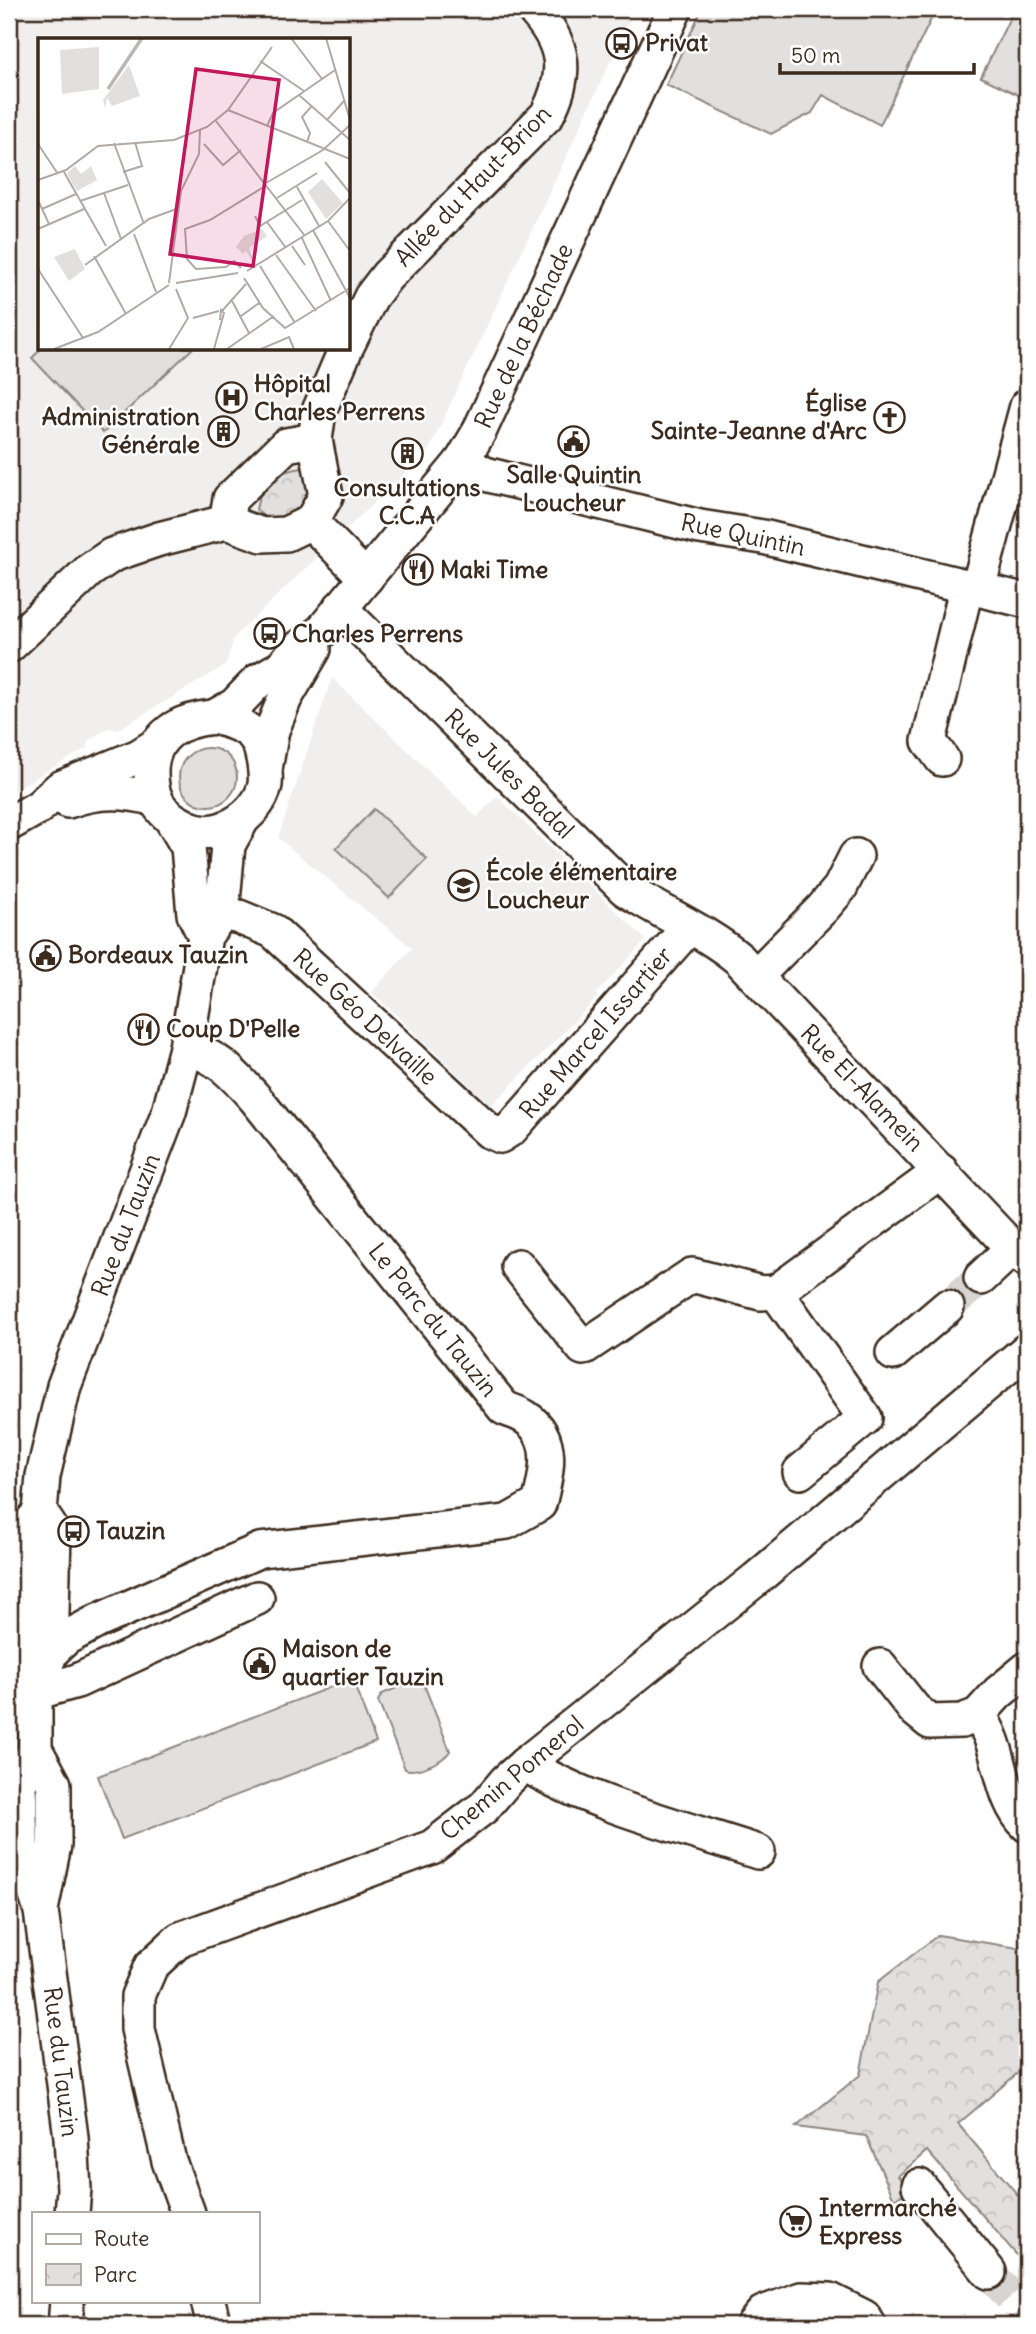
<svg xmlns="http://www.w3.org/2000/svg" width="1036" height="2334" font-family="Delius,sans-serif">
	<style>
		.built { fill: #f1efee; fill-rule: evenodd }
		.green { fill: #e2e0de; stroke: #8e857e; stroke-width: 2 }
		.park { fill: url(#park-crowns); stroke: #8e857e; stroke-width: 2 }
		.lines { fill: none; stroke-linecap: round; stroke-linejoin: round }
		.minor-tunnel { stroke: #d8d4d2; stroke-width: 33; stroke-dasharray: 33 17; stroke-linecap: butt }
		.minor-casing { stroke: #3b2a1e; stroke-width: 38 }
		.minor { stroke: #fff; stroke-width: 33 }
		.labels { text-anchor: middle; stroke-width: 5; stroke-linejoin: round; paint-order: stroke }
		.poi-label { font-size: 24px; font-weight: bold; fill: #3b2a1e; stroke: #fff; text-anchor: start }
		.street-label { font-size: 24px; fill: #3b2a1e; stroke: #fff }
		.inset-river { fill: none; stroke: #bcb6b3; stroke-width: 3.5 }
		.inset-road { fill: none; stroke: #b1aaa5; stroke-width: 2 }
		.view { fill: #c2185b; fill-opacity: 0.15; stroke: #c2185b; stroke-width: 3.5 }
		.inset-edge { fill: none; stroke: #3b2a1e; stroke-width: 3.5 }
	</style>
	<defs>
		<pattern id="park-crowns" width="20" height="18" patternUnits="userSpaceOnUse" patternTransform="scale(1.75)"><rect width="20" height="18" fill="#e2e0de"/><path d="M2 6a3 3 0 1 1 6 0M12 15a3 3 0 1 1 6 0" fill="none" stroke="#c3c0be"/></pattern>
	</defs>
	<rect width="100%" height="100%" fill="#fff"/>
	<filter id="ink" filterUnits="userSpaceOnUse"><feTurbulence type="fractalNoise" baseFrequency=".0143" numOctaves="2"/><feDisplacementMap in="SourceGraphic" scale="14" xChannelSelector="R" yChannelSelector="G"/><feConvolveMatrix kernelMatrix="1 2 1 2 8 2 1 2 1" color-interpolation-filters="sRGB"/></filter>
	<g filter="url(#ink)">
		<g class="built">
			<path d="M9,9H635L429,450L234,637L226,665L117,730L109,728L89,740L87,748L9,793ZM40,40H348V348H40Z"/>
			<path d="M332,678L477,817L497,796L646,940L596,994L598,997L491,1106L372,992L412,948L278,838Z"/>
		</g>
		<g class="green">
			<path d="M702,9H930L935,11L880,125L823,95L812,113L771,134L666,85Z"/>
			<path d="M1014,9H1027V99L981,77Z"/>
			<path d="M42,348H193L103,433L32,358Z"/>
			<circle cx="208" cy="777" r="29"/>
			<path d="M374,809L427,859L389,898L336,848Z"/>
			<path d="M352,1679L376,1742L122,1839L98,1776Z"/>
			<path d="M416,1680L423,1682L450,1751C443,1762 417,1773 405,1769L378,1701L382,1694Z"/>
		</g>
		<g class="park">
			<path d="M302,468L313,476L316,492C301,513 294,520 268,521L256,509C263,479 272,473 302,468Z"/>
			<path d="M938,1935L1018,1948L1027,1941V2065L958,2124L1027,2206V2267L927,2151L898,2176L911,2191L894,2199L866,2136L796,2127L860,2075L878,1982Z"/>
		</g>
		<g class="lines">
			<g class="minor-tunnel">
				<path d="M947,1307L981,1278"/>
				<path d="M989,2272L1027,2316"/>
			</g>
			<defs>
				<g id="minor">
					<path d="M348,344L371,297L387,276L547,115C569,73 565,44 533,9"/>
					<path d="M462,461L485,474L700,527L763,537L1027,601"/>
					<path d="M226,522L230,499L286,445L315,440"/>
					<path d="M311,522L366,578"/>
					<path d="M978,588L1027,406"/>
					<path d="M340,608L625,889C661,913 706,931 739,959L1015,1251L1027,1260"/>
					<path d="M9,646L90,570L112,555L159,539L226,522L262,535L286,534L311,522L326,496L315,440L319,411L346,348"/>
					<path d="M214,717L235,705L258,681L282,667L296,650L322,631L462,461L479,432L675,9"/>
					<path d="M214,717C226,720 238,723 249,731C257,737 261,748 263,758C265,767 266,776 265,785C258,817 217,842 187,827C175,821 166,816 158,804C153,795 151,783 151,773C151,734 180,720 214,717Z"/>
					<path d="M942,759L929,741L967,585"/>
					<path d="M265,769L272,730L285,698L314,649"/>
					<path d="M68,801C99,790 125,791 156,799"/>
					<path d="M172,820L188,847L194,914L205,936"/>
					<path d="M9,824L39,807L60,788L139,756L158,744"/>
					<path d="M222,913L239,917L273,931L489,1131L500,1136L511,1129L689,927"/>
					<path d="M756,976L823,908L840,888L856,856"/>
					<path d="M518,1266L583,1348L692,1275L761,1293L776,1292L941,1171"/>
					<path d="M981,1278L1013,1248"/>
					<path d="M776,1292L865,1418L800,1472"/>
					<path d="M893,1353L947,1307"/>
					<path d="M40,1512L54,1533L51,1652L46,1665"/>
					<path d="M51,1652L66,1638L98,1621L260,1550L507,1522L539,1504C547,1474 556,1437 525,1417C519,1413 511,1411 504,1408L255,1098C233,1074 218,1056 186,1048"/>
					<path d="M880,1666L914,1709L930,1722L962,1721L978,1715L998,1693L1027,1669"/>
					<path d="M35,1693L77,1681L257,1598"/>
					<path d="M978,1715C1004,1747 997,1796 1027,1825"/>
					<path d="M35,1749L54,1784V1845L42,1905"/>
					<path d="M525,1764C591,1805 683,1827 758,1852"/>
					<path d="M919,2186L989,2272"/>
					<path d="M72,2213L74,2189L71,2137L41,1911L21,1848L19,1785L35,1749V1693L20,1652L23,1532L40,1512L43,1476L64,1386L169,1112L186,1048L205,936L222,913L228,845L243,818"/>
					<path d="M188,2213L169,2161L138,2029V1996L151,1966L180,1939L432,1847L484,1807L506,1781L525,1764L756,1579L1027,1350"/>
					<path d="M208,2301L214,2325"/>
					<path d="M65,2325L67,2301"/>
					<path d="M753,2325L763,2313L801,2299L830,2300L864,2317L869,2325"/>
				</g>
			</defs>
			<use href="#minor" class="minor-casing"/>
			<use href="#minor" class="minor"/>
		</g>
	</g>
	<defs>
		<symbol id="bus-ring" viewBox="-11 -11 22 22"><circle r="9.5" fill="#fff" stroke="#3b2a1e" stroke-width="1.5"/><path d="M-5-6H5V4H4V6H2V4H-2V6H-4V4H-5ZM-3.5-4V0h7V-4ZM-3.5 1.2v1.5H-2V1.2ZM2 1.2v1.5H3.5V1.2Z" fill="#3b2a1e"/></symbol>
		<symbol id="hospital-ring" viewBox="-11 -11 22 22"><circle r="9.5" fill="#fff" stroke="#3b2a1e" stroke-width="1.5"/><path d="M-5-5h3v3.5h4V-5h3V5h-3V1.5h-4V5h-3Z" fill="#3b2a1e"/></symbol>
		<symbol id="church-ring" viewBox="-11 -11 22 22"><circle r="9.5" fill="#fff" stroke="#3b2a1e" stroke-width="1.5"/><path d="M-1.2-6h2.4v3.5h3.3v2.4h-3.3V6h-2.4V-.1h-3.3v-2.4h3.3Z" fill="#3b2a1e"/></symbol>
		<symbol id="building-ring" viewBox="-11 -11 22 22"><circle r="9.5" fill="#fff" stroke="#3b2a1e" stroke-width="1.5"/><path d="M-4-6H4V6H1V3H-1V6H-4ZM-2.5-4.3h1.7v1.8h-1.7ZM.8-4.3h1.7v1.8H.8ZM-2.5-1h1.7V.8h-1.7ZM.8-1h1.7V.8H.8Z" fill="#3b2a1e"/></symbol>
		<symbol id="civic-ring" viewBox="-11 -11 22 22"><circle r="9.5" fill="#fff" stroke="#3b2a1e" stroke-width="1.5"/><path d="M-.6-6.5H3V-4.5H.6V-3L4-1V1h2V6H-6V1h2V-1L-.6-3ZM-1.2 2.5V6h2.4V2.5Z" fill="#3b2a1e"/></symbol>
		<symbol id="restaurant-ring" viewBox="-11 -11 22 22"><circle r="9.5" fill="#fff" stroke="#3b2a1e" stroke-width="1.5"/><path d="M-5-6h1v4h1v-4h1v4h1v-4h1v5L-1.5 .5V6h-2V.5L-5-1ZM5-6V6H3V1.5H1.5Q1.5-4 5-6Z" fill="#3b2a1e"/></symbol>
		<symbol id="school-ring" viewBox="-11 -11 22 22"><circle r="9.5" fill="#fff" stroke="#3b2a1e" stroke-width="1.5"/><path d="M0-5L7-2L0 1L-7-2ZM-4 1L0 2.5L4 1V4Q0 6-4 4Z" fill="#3b2a1e"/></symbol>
		<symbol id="supermarket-ring" viewBox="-11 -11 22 22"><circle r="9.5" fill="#fff" stroke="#3b2a1e" stroke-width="1.5"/><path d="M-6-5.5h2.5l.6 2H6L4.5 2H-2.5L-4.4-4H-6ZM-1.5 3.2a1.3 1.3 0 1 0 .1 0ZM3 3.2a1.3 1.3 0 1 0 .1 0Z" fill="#3b2a1e"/></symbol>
	</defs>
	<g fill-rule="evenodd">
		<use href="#bus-ring" x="604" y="26" width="35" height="35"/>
		<use href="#hospital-ring" x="214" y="380" width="35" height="35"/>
		<use href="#church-ring" x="872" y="400" width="35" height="35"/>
		<use href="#building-ring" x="206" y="414" width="35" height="35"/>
		<use href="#civic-ring" x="556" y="424" width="35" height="35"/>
		<use href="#building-ring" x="390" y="436" width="35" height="35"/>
		<use href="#restaurant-ring" x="400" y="552" width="35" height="35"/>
		<use href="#bus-ring" x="252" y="616" width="35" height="35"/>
		<use href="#school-ring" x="446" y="868" width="35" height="35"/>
		<use href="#civic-ring" x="28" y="938" width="35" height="35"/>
		<use href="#restaurant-ring" x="126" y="1012" width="35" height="35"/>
		<use href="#bus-ring" x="56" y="1514" width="35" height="35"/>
		<use href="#civic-ring" x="242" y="1646" width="35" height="35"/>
		<use href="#supermarket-ring" x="778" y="2204" width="35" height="35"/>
	</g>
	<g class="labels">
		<g class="poi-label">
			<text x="645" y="51">Privat</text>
			<text x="254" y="392">Hôpital<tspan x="254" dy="28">Charles Perrens</tspan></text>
			<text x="867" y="411" text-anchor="end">Église<tspan x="867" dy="28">Sainte-Jeanne d'Arc</tspan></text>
			<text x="200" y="425" text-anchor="end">Administration<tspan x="200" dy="28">Générale</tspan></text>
			<text x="574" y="483" text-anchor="middle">Salle Quintin<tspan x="574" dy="28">Loucheur</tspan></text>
			<text x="407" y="496" text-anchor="middle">Consultations<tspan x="407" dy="28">C.C.A</tspan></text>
			<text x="440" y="578">Maki Time</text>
			<text x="292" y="642">Charles Perrens</text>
			<text x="486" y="880">École élémentaire<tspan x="486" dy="28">Loucheur</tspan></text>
			<text x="68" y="963">Bordeaux Tauzin</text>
			<text x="166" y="1037">Coup D'Pelle</text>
			<text x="96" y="1539">Tauzin</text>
			<text x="282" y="1657">Maison de<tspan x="282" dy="28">quartier Tauzin</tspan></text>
			<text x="819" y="2216">Intermarché<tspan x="819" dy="28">Express</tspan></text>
		</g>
		<g class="street-label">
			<text transform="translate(473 186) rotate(-46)" y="8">Allée du Haut-Brion</text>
			<text transform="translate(524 336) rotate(-65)" y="8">Rue de la Béchade</text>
			<text transform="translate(743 535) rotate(12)" y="8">Rue Quintin</text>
			<text transform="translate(509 774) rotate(45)" y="8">Rue Jules Badal</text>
			<text transform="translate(365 1017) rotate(43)" y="8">Rue Géo Delvaille</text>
			<text transform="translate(596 1033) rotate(-49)" y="8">Rue Marcel Issartier</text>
			<text transform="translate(862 1088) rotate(46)" y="8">Rue El-Alamein</text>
			<text transform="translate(126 1225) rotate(-69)" y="8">Rue du Tauzin</text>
			<text transform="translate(433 1320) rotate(51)" y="8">Le Parc du Tauzin</text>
			<text transform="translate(512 1778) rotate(-40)" y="8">Chemin Pomerol</text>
			<text transform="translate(61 2062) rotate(83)" y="8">Rue du Tauzin</text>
		</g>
	</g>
	<g transform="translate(38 38)">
		<rect width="312" height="312" fill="#fff"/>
		<path d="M61,9V51L24,56L22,12ZM91,27L102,58L74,68L69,60L67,70L65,62ZM37,128L43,136L53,128L59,142L39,153L29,136ZM284,141L305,165L288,181L270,154ZM37,211L47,231L31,243L16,219Z" fill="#e2e0de"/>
		<path d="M224,191L229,198L211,210L217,227L208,213L205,216L198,209L206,198Z" fill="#e2e0de"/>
		<path class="inset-river" d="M70,51L104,0"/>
		<path class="inset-road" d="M253,0L284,41M288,0L312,82M222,23L266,53M261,57L312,102M190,72L312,121M289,82L306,63M178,83L267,198M229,88L235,75L297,32M269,104L272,95L264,79L273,69M76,105L106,186M0,106L20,136M166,106L185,127L203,112M287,124L312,155M26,134L68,208M85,134L104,128L97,104M0,142L28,132L60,108L136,102L169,89L190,72L234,9M228,145L285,112L312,87M259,149L281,188M66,155L83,201M239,160L279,135M0,162L11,186M42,163L90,147M4,171L38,156M217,178L222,188L264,162M290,183L312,213M229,184L248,210M0,191L46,171M275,192L312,260M96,196L118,254M264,200L293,263M254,208L267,227M238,217L278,273M56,218L88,276M47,227L111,181L141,170M222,228L257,285M203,230L196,223L188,229L158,231L149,221L147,191L172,182L229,147M0,231L45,300M209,233L290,183L312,160M206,240L225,270L247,290L312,250M131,245L143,153L161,116L162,92M138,245L200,235M193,261L211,295M184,273L208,246M203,278L221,265M155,280L181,273M16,311L60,294L131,247M131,311L150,280L138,251M176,311L186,275L183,272L182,282M189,311L236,278M223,311L251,299L256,311"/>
		<path class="view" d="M158,31L241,42L215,228L132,216Z"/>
		<rect width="312" height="312" class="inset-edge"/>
	</g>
	<rect width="1036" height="2334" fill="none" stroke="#fff" stroke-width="35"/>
	<rect x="18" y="18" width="1001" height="2299" fill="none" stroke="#3b2a1e" stroke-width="2.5" filter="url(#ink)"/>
	<rect x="32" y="2212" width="228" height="91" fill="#ffffff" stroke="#b1aaa5" stroke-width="2"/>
	<rect x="46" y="2234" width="35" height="10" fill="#ffffff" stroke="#b1aaa5" stroke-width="2"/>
	<text x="94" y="2246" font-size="21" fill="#3b2a1e">Route</text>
	<rect x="46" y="2264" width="35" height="21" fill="url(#park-crowns)" stroke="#b1aaa5" stroke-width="2"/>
	<text x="94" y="2282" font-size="21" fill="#3b2a1e">Parc</text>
	<path d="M780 63v10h194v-10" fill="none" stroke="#3b2a1e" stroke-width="3.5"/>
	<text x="791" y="63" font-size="21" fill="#3b2a1e" stroke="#ffffff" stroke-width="5" paint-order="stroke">50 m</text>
</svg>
